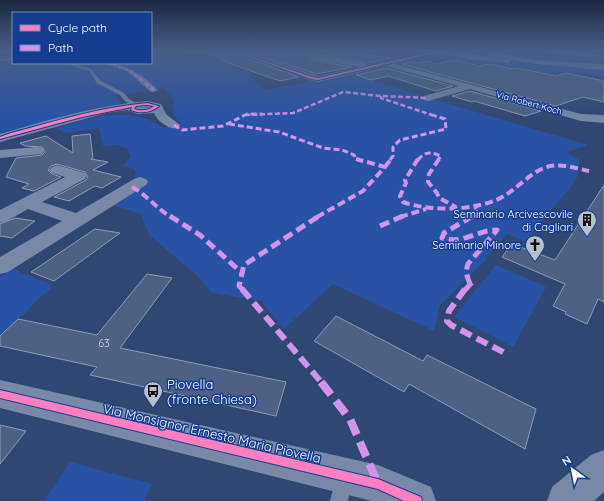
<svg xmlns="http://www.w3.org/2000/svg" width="604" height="501" font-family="Quicksand,sans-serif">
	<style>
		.green { fill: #2853a5 }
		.building { fill: #4e6083; stroke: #8d9bb4 }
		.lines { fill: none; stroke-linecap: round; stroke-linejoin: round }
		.service { fill: #7888a6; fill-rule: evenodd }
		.pedestrian { fill: #7888a6; fill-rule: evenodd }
		.minor { fill: #7888a6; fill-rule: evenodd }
		.tertiary { fill: #7888a6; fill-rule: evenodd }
		.trunk { fill: #7483a2; fill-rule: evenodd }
		.quiet-far6 { stroke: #d193ec; stroke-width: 2; stroke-dasharray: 4 2; stroke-linecap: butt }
		.quiet-far5 { stroke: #d193ec; stroke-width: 2.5; stroke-dasharray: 5 2.5; stroke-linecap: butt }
		.quiet-far4 { stroke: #d193ec; stroke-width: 3; stroke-dasharray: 6 3; stroke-linecap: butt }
		.quiet-far3 { stroke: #d193ec; stroke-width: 4; stroke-dasharray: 8 4; stroke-linecap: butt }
		.quiet-far2 { stroke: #d193ec; stroke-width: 5; stroke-dasharray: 10 5; stroke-linecap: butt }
		.quiet-far1 { stroke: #d193ec; stroke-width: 6; stroke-dasharray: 12 6; stroke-linecap: butt }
		.quiet { stroke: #d193ec; stroke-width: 8; stroke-dasharray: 16 8; stroke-linecap: butt }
		.cycleway-casing { stroke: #153d8f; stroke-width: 2 }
		.cycleway { fill: #ff80c0; fill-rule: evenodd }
		.labels { text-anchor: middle; stroke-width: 3; stroke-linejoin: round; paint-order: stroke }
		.far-street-label { font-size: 9px; fill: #fff; stroke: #153d8f }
		.poi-label { font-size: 11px; fill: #fff; stroke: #153d8f; text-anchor: end }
		.near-number-label { font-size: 11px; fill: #d3d7e0 }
		.near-poi-label { font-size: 13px; fill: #fff; stroke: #153d8f; text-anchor: start }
		.near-street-label { font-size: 13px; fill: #fff; stroke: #153d8f }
	</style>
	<rect width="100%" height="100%" fill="#314773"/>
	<g class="green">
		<path d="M0,51H13V63H151V51H170L210,60L235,57L234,63L225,65L245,72L265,90L345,75L375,81L439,101L588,145L566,152L579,160L578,174L575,182L525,241L507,234L487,256L486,260L440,305L434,331L333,284L284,329L261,301L212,293L198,276L149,235L141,214L112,205L147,181L133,177L136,174L134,169L122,166L131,157L128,149L117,145L103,146L99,128L64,133L57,128C91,118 131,104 163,128L181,123C173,117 171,111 174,101L170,95L164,89L115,95L121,105L0,135Z"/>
		<path d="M350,51H408L422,53L398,58Z"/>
		<path d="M488,51H539L604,57V65C565,63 526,61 488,51Z"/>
		<path d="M434,54L502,62L604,69V76L567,72L548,74L517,67L511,68L490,64H477L447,58L406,65L396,63Z"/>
		<path d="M496,265L546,287L513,347L454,317Z"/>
		<path d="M14,268L20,272L50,284L51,289L39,298L28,310L0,336V276Z"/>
		<path d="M70,462L152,484L144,501H44Z"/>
	</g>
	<g class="building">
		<path d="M203,51H230V52L298,77L280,81L234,65Z"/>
		<path d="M245,51H343L391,58L367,63L314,54L310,57L312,60L352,67L317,74Z"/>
		<path d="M455,60L479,66L490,64L512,69L517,68L556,76L566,73L604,81V102L583,97L556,106L401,64L411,62L420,63L429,61L437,64Z"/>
		<path d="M386,68L453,86L436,91L388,76L371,80L356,75Z"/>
		<path d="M470,91L541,111L525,116L474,101L472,102L452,96Z"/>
		<path d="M90,134L93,158L91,159L108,162L93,170L121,177L102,188L95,186L69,201L54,197L86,180L88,177L85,172L57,164L51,166L48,170L52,174L61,177L34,191L22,188L29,184L6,177L16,158L42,155L45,152L42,147L25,146L20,143L46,136L73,153L72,136Z"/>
		<path d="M604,185V302L598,299L587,324L565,314L566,312L553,306L565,284L502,257L512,244L555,260Z"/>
		<path d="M15,218L35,221L12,238L0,236V224Z"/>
		<path d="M95,229L120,233L54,281L31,272Z"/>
		<path d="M147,274L172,278L120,348L286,382L276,416L90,375L97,367L0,346V336L18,319L97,335Z"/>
		<path d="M336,316L423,361L427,355L536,409L525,449L409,384L404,392L314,341Z"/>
		<path d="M0,425L26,431L0,464Z"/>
	</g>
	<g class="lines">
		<g class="service">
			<path d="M13,58V60L0,61V59Z"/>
			<path d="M65,63H71L91,69L101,81L124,93L129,99L140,105L135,106L125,101L120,95L97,83L89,71Z"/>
			<path d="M343,471L349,474L352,480L348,501H330L337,474Z"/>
		</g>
		<g class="pedestrian">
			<path d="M0,51H13V53H1Z"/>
			<path d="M104,63C125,63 144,75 158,90L154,92H151L127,71Z"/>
		</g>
		<g class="minor">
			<path d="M231,51H241L318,76L360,67L312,59L311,57L315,55L363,63L367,65L431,51H458V54H455L431,55L395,64L581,114L604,115V123L581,121L470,89L428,101L424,100L423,98L424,96L459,86L386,66L318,82L309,80Z"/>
			<path d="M147,101L161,104L166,114L180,125L178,128C169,130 157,121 154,113L138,114L127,110L107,113L0,142V134C48,120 97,105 147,101Z"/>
			<path d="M37,147L42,148L44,151L42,154L0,158V150Z"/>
			<path d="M57,165L85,173L87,176L85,179L42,202L76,213L134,179L140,177L146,179L148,182L146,185L8,272L0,274V257L62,221L28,209L7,221L0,223V210L65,177L52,173L49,170L52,167Z"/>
			<path d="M0,380L378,465L431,487L436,501H372L0,408Z"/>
			<path d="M604,450V492L594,501H547L552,487L591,455Z"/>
		</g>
		<path class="tertiary" d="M452,51H460V52L500,58L489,56L488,54L492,52L536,60L604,64V70L536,64L510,60V63H507L468,59L451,55L450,53Z"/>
		<g class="trunk">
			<path d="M480,51H491L492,52L488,54Z"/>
			<path d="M547,51H568L604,55V59L551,53Z"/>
		</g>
		<g class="quiet-far6">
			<path d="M1,51H13"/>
			<path d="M107,63L129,70L140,79"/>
		</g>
		<g class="quiet-far5">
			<path d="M139,78L154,90"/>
			<path d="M381,96V98L432,115"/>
			<path d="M245,115L293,113L343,92L381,96L428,98"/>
		</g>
		<g class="quiet-far4">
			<path d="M229,124L279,132L323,148L342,150L354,155L357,160"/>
			<path d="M174,125L182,130L223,126L247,114H262"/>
			<path d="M390,160L393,156V147L400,140L446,129L445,119L429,114"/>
			<path d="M418,160C425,151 432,152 441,156L438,160"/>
		</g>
		<g class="quiet-far3">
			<path d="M418,159L405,180L406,183L400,196L403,202C430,212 479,211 504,196C516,189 532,172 544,168C559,162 574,168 589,171"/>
			<path d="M439,159L429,174L428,182L437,193L439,198L456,207"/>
			<path d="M385,167L391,159"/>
			<path d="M132,187C147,195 157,209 171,217"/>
			<path d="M317,217L363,191L385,167L356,159"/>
			<path d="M400,217L426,209"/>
			<path d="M472,217L479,211L475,207"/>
		</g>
		<g class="quiet-far2">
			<path d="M170,216L200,235L242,273"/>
			<path d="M380,226L403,216"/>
			<path d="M470,284C467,276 465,272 468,264L497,230C477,230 462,245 442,238L444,233L473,216"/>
			<path d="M243,290L239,286L244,265L319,216"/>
			<path d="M465,290L474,280"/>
		</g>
		<g class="quiet-far1">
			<path d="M242,289L322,383"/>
			<path d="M465,289L449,311L447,321L451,325L505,353"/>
		</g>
		<path class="quiet" d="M321,382L350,419L378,484"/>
		<defs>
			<g id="cycleway">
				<path d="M234,51H236L312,77L318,78L431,52H456L431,54L318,80L311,79Z"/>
				<path d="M147,103L159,106C151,113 140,114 131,110L132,107L82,117L0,139V137L11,133C56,121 101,107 147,103ZM147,105L154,106C148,111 141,111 134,109L136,106Z"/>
				<path d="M0,390L378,479L421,497L422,501H404L378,489L0,398Z"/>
			</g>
		</defs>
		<use href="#cycleway" class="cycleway-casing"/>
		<use href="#cycleway" class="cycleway"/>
	</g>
	<linearGradient id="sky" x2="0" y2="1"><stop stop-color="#1b273f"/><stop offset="0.42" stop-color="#485e88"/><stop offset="1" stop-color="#485e88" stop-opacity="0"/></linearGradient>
	<rect width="604" height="121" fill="url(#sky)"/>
	<defs>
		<symbol id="building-pin" viewBox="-11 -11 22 30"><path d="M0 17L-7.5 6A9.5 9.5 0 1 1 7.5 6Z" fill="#b7bfce" stroke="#153d8f"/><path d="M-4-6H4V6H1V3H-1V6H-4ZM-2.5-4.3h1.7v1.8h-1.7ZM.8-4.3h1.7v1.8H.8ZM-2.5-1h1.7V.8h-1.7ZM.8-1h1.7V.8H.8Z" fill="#111"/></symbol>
		<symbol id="church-pin" viewBox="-11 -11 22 30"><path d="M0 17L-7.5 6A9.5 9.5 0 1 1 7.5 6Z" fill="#b7bfce" stroke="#153d8f"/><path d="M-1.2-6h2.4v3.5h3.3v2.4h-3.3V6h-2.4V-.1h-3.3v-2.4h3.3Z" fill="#111"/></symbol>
		<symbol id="bus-pin" viewBox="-11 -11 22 30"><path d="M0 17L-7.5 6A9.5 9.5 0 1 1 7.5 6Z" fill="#b7bfce" stroke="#153d8f"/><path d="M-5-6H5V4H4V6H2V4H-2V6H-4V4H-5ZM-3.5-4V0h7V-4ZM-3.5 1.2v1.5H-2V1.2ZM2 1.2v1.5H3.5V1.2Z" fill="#111"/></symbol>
	</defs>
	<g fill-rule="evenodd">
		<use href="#building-pin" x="576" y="209" width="22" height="30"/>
		<use href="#church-pin" x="524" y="234" width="22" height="30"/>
		<use href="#bus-pin" x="142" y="380" width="22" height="30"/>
	</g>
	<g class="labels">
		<g class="far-street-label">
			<text transform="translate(529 103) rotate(15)" y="3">Via Robert Koch</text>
		</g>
		<g class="poi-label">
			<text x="573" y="218">Seminario Arcivescovile<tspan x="573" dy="13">di Cagliari</tspan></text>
			<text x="521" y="249">Seminario Minore</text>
		</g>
		<g class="near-number-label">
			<text x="104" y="347">63</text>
		</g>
		<g class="near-poi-label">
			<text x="167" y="389">Piovella<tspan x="167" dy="15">(fronte Chiesa)</tspan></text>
		</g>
		<g class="near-street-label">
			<text transform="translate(212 433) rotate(13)" y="5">Via Monsignor Ernesto Maria Piovella</text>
		</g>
	</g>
	<rect x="12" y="12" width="140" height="52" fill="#153d8f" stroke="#738bbc"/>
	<rect x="20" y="25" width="20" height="6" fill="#ff80c0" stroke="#738bbc"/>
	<text x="48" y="32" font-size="12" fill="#ffffff">Cycle path</text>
	<rect x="20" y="45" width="20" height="6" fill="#d193ec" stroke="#738bbc"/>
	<text x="48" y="52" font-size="12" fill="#ffffff">Path</text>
	<g transform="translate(572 469) rotate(327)" stroke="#153d8f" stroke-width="3" paint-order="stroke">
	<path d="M0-3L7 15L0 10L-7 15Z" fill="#ffffff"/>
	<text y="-6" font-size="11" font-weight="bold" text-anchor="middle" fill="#ffffff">N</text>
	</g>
</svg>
